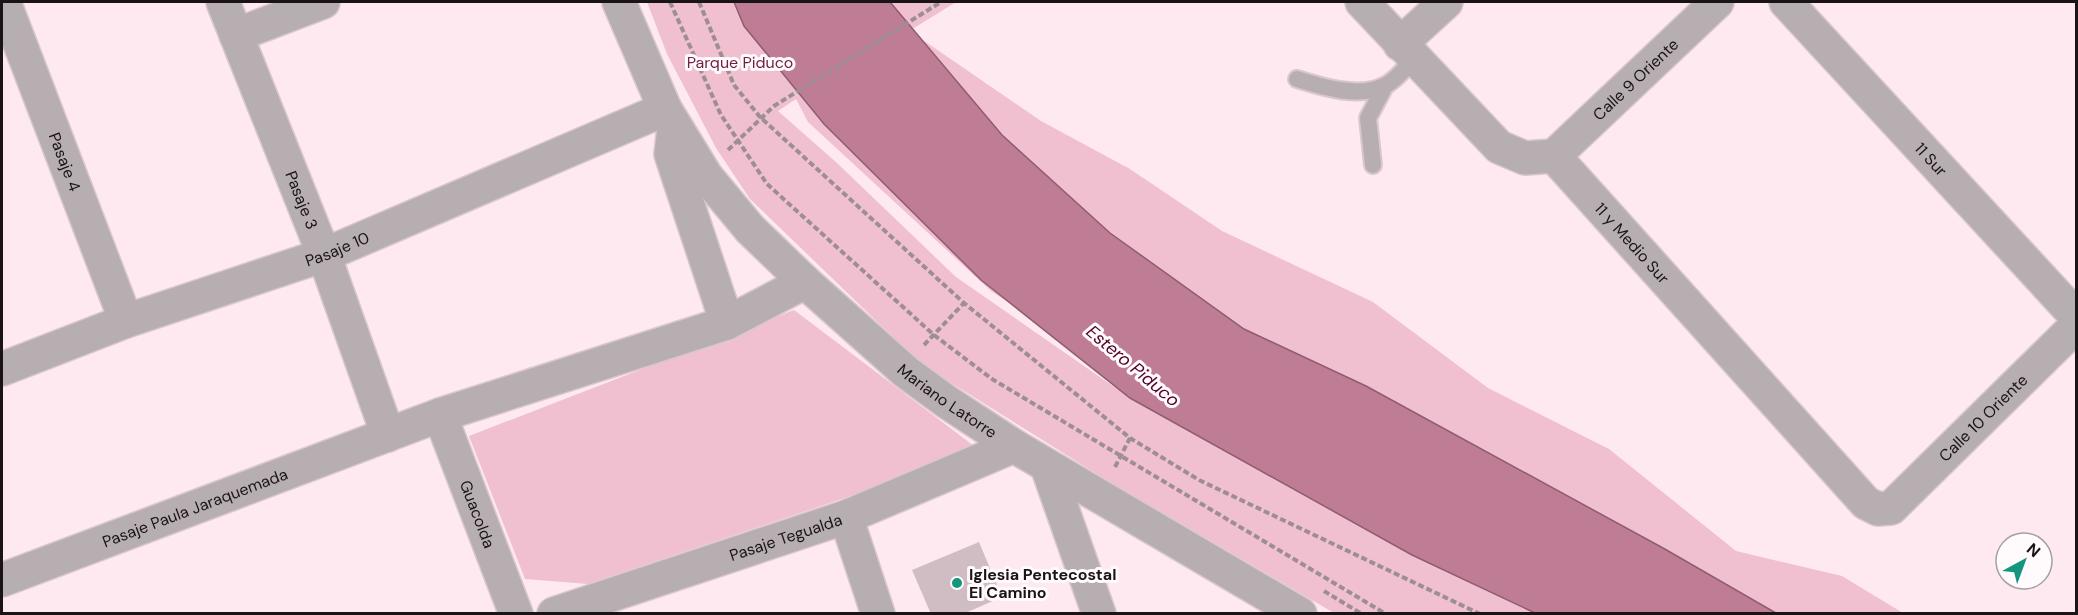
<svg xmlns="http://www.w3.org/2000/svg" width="2078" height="615" font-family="'DM Sans',sans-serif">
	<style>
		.green { fill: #f1c0d0; fill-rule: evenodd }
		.water { fill: #bf7c95; stroke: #8e5d6f; stroke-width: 1.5 }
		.building { fill: #d0bdc3 }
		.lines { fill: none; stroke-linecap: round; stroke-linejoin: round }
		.service-casing { stroke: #d9c7cc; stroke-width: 20 }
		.minor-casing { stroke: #d9c7cc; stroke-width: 36 }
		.path { stroke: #9d8e93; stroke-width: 4; stroke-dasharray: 6 3; stroke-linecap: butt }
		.service { stroke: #b6aeb0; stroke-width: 16 }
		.minor { stroke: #b6aeb0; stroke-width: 33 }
		.poi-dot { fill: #13957e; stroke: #fffbfc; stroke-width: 2 }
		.labels { text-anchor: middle; stroke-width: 6; stroke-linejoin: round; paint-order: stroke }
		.park-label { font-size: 16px; fill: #722146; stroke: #fffbfc }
		.street-label { font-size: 16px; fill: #1b1416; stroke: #fffbfc }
		.poi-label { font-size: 16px; font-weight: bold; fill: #1b1416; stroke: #fffbfc; text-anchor: start }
		.water-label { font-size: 18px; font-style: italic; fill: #54012d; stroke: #fffbfc }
	</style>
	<rect width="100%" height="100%" fill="#fde9ef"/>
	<g class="green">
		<path d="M647,2H956L877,51L995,195L1724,613H1334L1108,481L921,364L750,199L716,148L667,54ZM796,99L808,122L991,291L1183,418L1524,608L1412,555L1130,398L956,277L837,163L778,111Z"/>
		<path d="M923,40L1041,121L1130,169L1222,231L1373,302L1488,388L1609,449L1736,551L1842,576L1903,613H1776L1663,548L1366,386L1244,329L1110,233L1002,135Z"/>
		<path d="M794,310L982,452L588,584L525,579L469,436Z"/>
	</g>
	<path class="water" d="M734,2H890L1002,135L1110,233L1244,329L1366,386L1663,548L1776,613H1535L1412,555L1130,398L981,280L824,124L744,26Z"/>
	<path class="building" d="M979,542L1002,597L963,614H931L912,570Z"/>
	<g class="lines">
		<defs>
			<g id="service">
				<path d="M1297,79C1322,87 1360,99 1386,85C1396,80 1406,67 1414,59"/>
				<path d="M1373,165L1368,118L1385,86"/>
			</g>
			<g id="minor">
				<path id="s1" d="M4,2L126,321"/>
				<path id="s2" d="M223,2L324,255L388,435"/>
				<path id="s3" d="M619,2L665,109L706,176L750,229L805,282L906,372L947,402L1014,446L1300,614"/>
				<path d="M1362,2L1499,147L1525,158L1554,156"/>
				<path id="s4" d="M1786,2L2076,316"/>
				<path d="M236,35L323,2"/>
				<path d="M1400,44L1446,2"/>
				<path d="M674,127L671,154L727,323"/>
				<path id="s5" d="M1554,156L1866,503L1878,509L1891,508L2076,326"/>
				<path id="s6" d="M1554,156L1717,2"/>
				<path id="s7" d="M2,369L126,321L324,255L665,109"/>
				<path id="s8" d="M440,415L516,614"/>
				<path d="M1047,466L1099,614"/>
				<path d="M846,517L878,614"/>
				<path id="s9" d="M2,580L440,415L727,323L805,282"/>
				<path id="s10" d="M554,614L846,517L1014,446"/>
			</g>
		</defs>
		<use href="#service" class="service-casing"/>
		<use href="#minor" class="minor-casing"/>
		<g class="path">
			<path d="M670,2L721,115L767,184L934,335L992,379L1386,614"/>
			<path d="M699,2L734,85L760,117L964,303L1130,438L1199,480L1480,614"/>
			<path d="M728,150L774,106L941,2"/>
			<path d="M924,345L964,303"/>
			<path d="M1115,467L1130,438"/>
			<path d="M1324,591L1362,614"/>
		</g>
		<use href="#service" class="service"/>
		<use href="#minor" class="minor"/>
	</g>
	<circle class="poi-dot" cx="957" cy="583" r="6"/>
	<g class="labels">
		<g class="park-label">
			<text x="740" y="68">Parque Piduco</text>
		</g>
		<g class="street-label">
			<text dy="6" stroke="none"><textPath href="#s6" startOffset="112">Calle 9 Oriente</textPath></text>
			<text dy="6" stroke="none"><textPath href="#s4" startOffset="214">11 Sur</textPath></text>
			<text dy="6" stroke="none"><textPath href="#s1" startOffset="171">Pasaje 4</textPath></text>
			<text dy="6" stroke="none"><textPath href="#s2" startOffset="213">Pasaje 3</textPath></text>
			<text dy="6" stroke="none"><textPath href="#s5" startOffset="117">11 y Medio Sur</textPath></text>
			<text dy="6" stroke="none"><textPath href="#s7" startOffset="356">Pasaje 10</textPath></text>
			<text dy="6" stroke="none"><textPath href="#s3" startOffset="526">Mariano Latorre</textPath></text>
			<text dy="6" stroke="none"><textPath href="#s5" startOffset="622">Calle 10 Oriente</textPath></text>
			<text dy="6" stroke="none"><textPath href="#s9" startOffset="206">Pasaje Paula Jaraquemada</textPath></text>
			<text dy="6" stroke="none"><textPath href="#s8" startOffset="106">Guacolda</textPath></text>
			<text dy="6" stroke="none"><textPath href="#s10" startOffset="244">Pasaje Tegualda</textPath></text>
		</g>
		<g class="poi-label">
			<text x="969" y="580">Iglesia Pentecostal<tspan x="969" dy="18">El Camino</tspan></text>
		</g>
		<g class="water-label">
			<text transform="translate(1133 366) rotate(40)" y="6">Estero Piduco</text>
		</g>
	</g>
	<rect width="2078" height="615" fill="none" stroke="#1b1416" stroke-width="6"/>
	<g transform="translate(2024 561) rotate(41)"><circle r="28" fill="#fffbfc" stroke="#a49fa0" stroke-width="1.5"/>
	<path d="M0-4.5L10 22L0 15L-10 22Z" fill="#13957e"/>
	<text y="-9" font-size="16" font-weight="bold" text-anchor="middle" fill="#1b1416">N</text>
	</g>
</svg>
